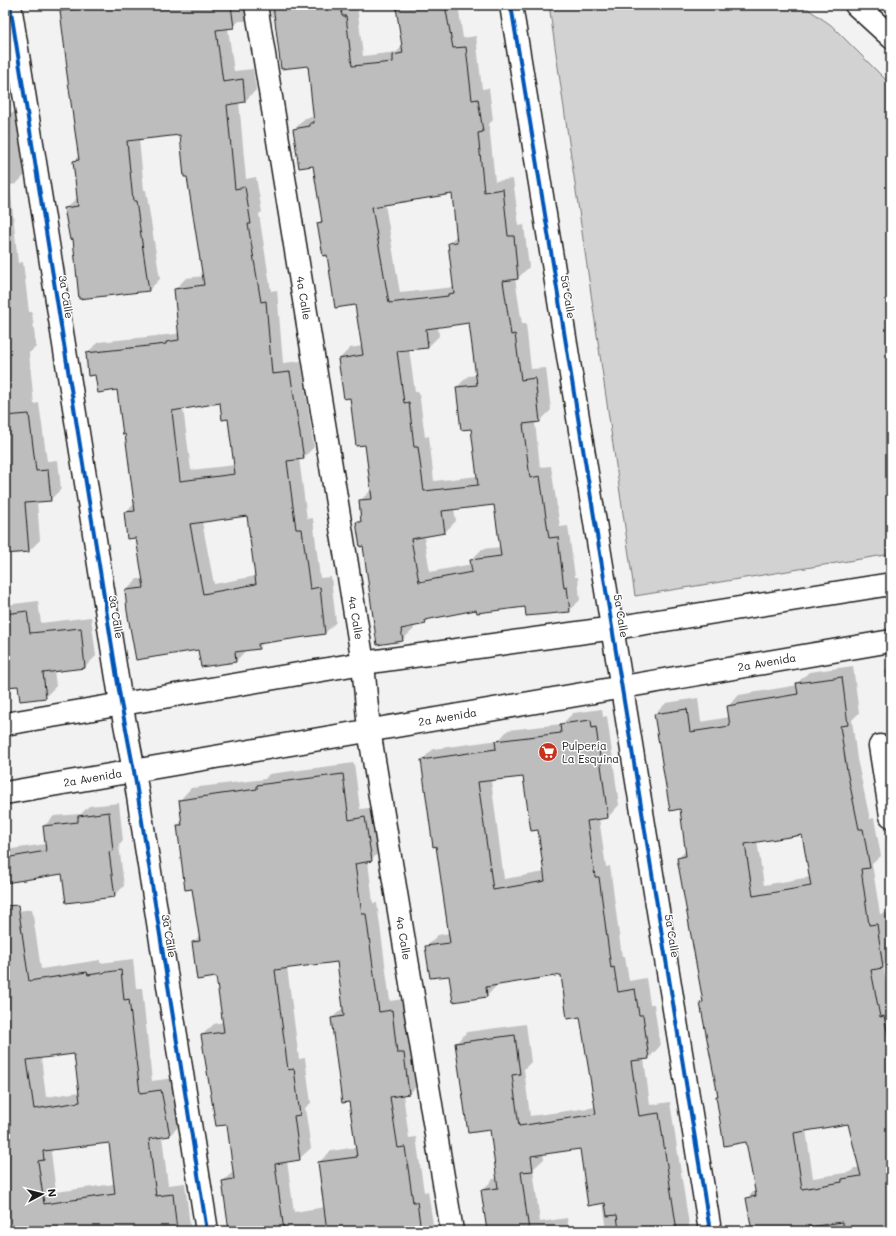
<svg xmlns="http://www.w3.org/2000/svg" width="896" height="1236" font-family="Mali,sans-serif">
	<style>
		.green { fill: #d2d2d2; stroke: #777 }
		.shadow { fill: #0003; fill-rule: evenodd }
		.building { fill: #bdbdbd; stroke: #1c1c1c; fill-rule: evenodd }
		.lines { fill: none; stroke-linecap: round; stroke-linejoin: round }
		.minor-casing { stroke: #1c1c1c; stroke-width: 25 }
		.minor { stroke: #fff; stroke-width: 22 }
		.cycleway-casing { stroke: #fff; stroke-width: 6 }
		.cycleway { stroke: #0057b8; stroke-width: 4 }
		.labels { text-anchor: middle; stroke-width: 3; stroke-linejoin: round; paint-order: stroke }
		.street-label { font-size: 11px; fill: #1c1c1c; stroke: #fff }
		.poi-label { font-size: 11px; fill: #1c1c1c; stroke: #fff; text-anchor: start }
	</style>
	<rect width="100%" height="100%" fill="#f2f2f2"/>
	<filter id="ink" filterUnits="userSpaceOnUse"><feTurbulence type="fractalNoise" baseFrequency=".025" numOctaves="2"/><feDisplacementMap in="SourceGraphic" scale="8" xChannelSelector="R" yChannelSelector="G"/><feConvolveMatrix kernelMatrix="1 2 1 2 8 2 1 2 1" color-interpolation-filters="sRGB"/></filter>
	<g filter="url(#ink)">
		<path class="green" d="M549,5H802L831,25L891,85V554L635,596Z"/>
		<g class="shadow">
			<path d="M60,5H256L257,9L246,21H239L233,27L228,28L234,71L253,69L256,90L245,101L239,102L246,179L256,177L262,212L259,214L271,291L277,290L283,363L301,361L314,447L303,458H299L307,519L313,518L320,578L331,577L336,622L325,633L264,642L258,648L247,649L236,661L199,649L126,590L137,579H144L137,537L125,513L135,503L126,433L118,389L96,374L87,353L98,342L176,334L179,332L175,289L186,278L204,276L181,134L139,139L144,190H146L160,279L149,290L74,238L65,209L78,197L74,161L80,155ZM221,401L229,418L235,465L191,470L183,408ZM248,515L256,576L214,584L202,522Z"/>
			<path d="M269,5H357L363,56L397,52L403,45L397,8L400,5H458L463,38L476,36L482,89L489,88L493,120L489,124L495,181L513,179L519,226L524,225L529,267L518,278H515L522,324H526L531,369L546,368L551,410L540,421L535,422L540,467L551,466L560,527L568,526L575,577H578L580,600L569,611L526,606L477,609L431,618L425,623L413,626L414,629L402,640L364,545L357,523L362,518L360,501L372,489L366,444L339,359L350,348L362,346L355,304L328,254L318,223L323,219L314,165L294,130L305,118L314,117L308,65L275,17H272ZM453,193L457,235L449,243L454,287L400,293L385,204ZM470,322L477,375L468,376L457,387L472,428L478,476L434,481L429,436L425,437L419,392H415L409,349L428,347L439,336L438,326ZM495,504L501,547L482,549L471,560L472,564L430,572L424,536L445,532L456,521L454,509Z"/>
			<path d="M16,112L22,154H24L27,173L16,184L10,185L18,263L23,262L29,312H32L36,347L29,353L34,404L39,403L47,461L58,460L61,489L50,500L37,501L40,540L29,551L5,553V114Z"/>
			<path d="M38,601L41,623L91,617L96,656L85,667L54,670L56,686L45,697L19,684L5,686V605Z"/>
			<path d="M891,664V705L885,670Z"/>
			<path d="M853,666L859,713L852,720L857,759L870,819L874,818L881,856L872,864L880,914L888,913L891,936V959L883,966L891,1006V1231H753L747,1198L755,1190L747,1141L719,1095L701,1003L704,1000L678,858L687,850L680,808L655,714L666,703L698,698L701,722L730,717L728,706L739,695L798,685L797,683L809,672ZM802,834L810,877L764,885L757,841ZM849,1123L860,1168H854L851,1172L813,1178L806,1130Z"/>
			<path d="M602,709L603,717L607,716L619,805L608,817L599,818L606,867L610,866L622,957H625L629,981L646,978L650,1004H654L660,1046L649,1058H644L650,1105L670,1102L690,1231H607L603,1203L581,1147L543,1153L544,1159L533,1169L540,1222L567,1218L569,1231H490L482,1191L493,1179L498,1178L491,1129L456,1043L467,1032L526,1024L531,1062L524,1069L530,1116L596,1107L581,1016L562,974L498,984L487,996L453,1001L450,975L426,946L438,935L449,933L437,845L422,760L433,749L499,740L508,730L562,724L573,713ZM524,776L539,828L545,872L504,879L491,780Z"/>
			<path d="M354,763L360,809L376,807L383,849L371,860L368,861L373,903H377L390,1001L403,999L408,1042H415L420,1082L409,1094H403L409,1138L416,1137L424,1192L428,1191L434,1231H248L223,1181L234,1171L228,1124L210,1074H207L202,1035L214,1024L223,1022L216,976L193,943L200,935L193,888L178,826L182,821L180,800L191,788L265,779L269,774ZM338,961L344,1007L332,1018L350,1101L357,1147L331,1151L319,1162L325,1207L294,1212L287,1161L299,1159L311,1148L305,1108L311,1103L305,1058L299,1059L287,967Z"/>
			<path d="M119,803L123,841L119,845L124,886L114,896L63,872L5,882V850L46,844L44,826L54,816L81,814L89,806Z"/>
			<path d="M32,909L41,969L100,960V963L133,959L136,988H142L152,1081L174,1078L182,1123L170,1135L162,1136L168,1185L185,1183L190,1226L198,1225L199,1231H5V913ZM75,1053L79,1092L46,1097L41,1057ZM109,1142L114,1184L56,1192L51,1152L54,1149Z"/>
		</g>
		<g class="building">
			<path d="M107,5H231L234,28L216,30L223,82L243,79L245,102L227,105L235,189L245,187L251,224H248L261,302L266,301L272,374L290,372L304,459L287,461L296,529H302L310,589L320,587L325,634L258,644L259,649L235,652L236,662L201,667L198,650L136,660L127,611L125,590L144,588L136,538L127,539L124,512L135,511L125,434L123,435L117,390L98,393L95,375L88,376L86,353L166,344V342L179,340L174,289L204,285L187,177H184L180,135L127,141L133,201H136L149,291L79,299L73,239L70,240L64,208L78,206L73,161L79,160L66,67H67L60,11ZM220,403L222,420L228,419L235,474L180,481L172,411ZM247,516L256,584L203,594L190,524Z"/>
			<path d="M273,5H341L342,16H346L352,66L393,62V55L403,53L396,7L411,5H445L453,48L466,47L472,100L478,99L483,132L478,133L484,192L503,189L508,236H514L518,279L503,281L511,335L515,334L521,380L535,378L540,422L523,424L530,478L540,476L549,538L558,537L564,588L567,587L570,612L526,616L525,607L477,613L476,610L425,620L426,624L401,629L403,641L377,645L363,546L360,547L356,522H361L359,500L372,499L365,445L356,446L350,398L344,399L338,359L363,355L355,305L335,308L327,255L323,256L317,223L322,222L313,166L299,168L293,129L310,126V123H314L308,66L281,69ZM452,194L457,242L448,243L454,293L448,294V296L389,303L372,207ZM469,323L477,385L456,387L461,430L471,429L478,485L424,491L418,447H414L409,402L404,403L397,351L428,348L426,329ZM494,505L501,556L470,560L472,572L419,582L411,539L445,533L442,511Z"/>
			<path d="M29,414L36,471L48,470L51,501L25,503L29,552L5,554V416Z"/>
			<path d="M27,611L30,633L81,628L85,668L43,673L46,698L20,701L18,686L5,687V614Z"/>
			<path d="M842,677L848,725L840,726L847,771L859,829H863L870,868L861,869L869,925L877,924L883,968L871,970L880,1017L884,1016L891,1050V1231H843L842,1222L784,1231H752L746,1198L756,1196L746,1142L724,1146L716,1096H718L700,1003L703,1002L677,858L686,856L680,809L670,811L654,714L687,709L690,732L730,726L727,706L798,694L796,683ZM802,835L811,886L753,896L745,844ZM848,1124L861,1176L842,1179V1182L802,1189L794,1133Z"/>
			<path d="M591,720L592,728L596,727L608,818L587,821L595,877H599L611,968L614,967L618,992L635,989L639,1015H643L649,1059L631,1061L639,1116L659,1113L677,1231H619L617,1215L607,1216L605,1203L588,1206L580,1149L531,1156L533,1171L521,1172L529,1231H487L481,1190L498,1188L490,1130L468,1133L455,1043L515,1035L520,1074L512,1075L519,1126L596,1114L580,1017L567,1019L561,975L486,987L487,997L453,1002L449,976L430,978L425,946L450,943L436,846L433,847L421,760L496,749L495,741L561,733L560,724ZM523,777L531,831L538,830L545,881L493,890L478,782Z"/>
			<path d="M343,774L349,820L365,817L372,861L355,864L362,914H366L379,1012L392,1010L397,1053H404L409,1094L390,1097L398,1148L405,1147L413,1202H417L421,1231H327L318,1162L357,1157L349,1102L342,1103L331,1018L344,1016L337,962L275,970L288,1070L294,1069L300,1115L294,1116L300,1160L275,1164L284,1231H229L222,1181L234,1179L227,1125L216,1126L201,1035L224,1032L216,977L197,980L192,942L200,941L192,889L185,890L177,825H182L179,800L257,789V785Z"/>
			<path d="M109,812L113,851L109,852L115,897L66,903L62,874L5,883V858L46,851L43,826L78,822V816Z"/>
			<path d="M18,905L29,981L87,972L88,975L121,970L124,1000L129,999L140,1093L161,1090L170,1136L149,1139L156,1196L173,1194L177,1231H5V906ZM74,1054L80,1102L34,1109L27,1060ZM109,1143L115,1194L44,1204L38,1161L44,1160L43,1151Z"/>
		</g>
		<g class="lines">
			<defs>
				<g id="minor">
					<path d="M10,5L121,703L134,771L207,1231"/>
					<path id="s1" d="M256,5L363,663L369,730L452,1231"/>
					<path d="M511,5L710,1231"/>
					<path d="M856,5L891,37"/>
					<path d="M5,724L363,663L614,628L891,584"/>
					<path d="M880,746L891,816"/>
					<path id="s2" d="M5,793L891,641"/>
				</g>
			</defs>
			<use href="#minor" class="minor-casing"/>
			<use href="#minor" class="minor"/>
			<defs>
				<g id="cycleway">
					<path d="M10,5L121,703L134,771L207,1231"/>
					<path d="M511,5L710,1231"/>
				</g>
			</defs>
			<use href="#cycleway" class="cycleway-casing"/>
			<use href="#cycleway" class="cycleway"/>
		</g>
	</g>
	<defs>
		<symbol id="supermarket-disc" viewBox="-11 -11 22 22"><circle r="9.5" fill="#c8321e" stroke="#fff"/><path d="M-6-5.5h2.5l.6 2H6L4.5 2H-2.5L-4.4-4H-6ZM-1.5 3.2a1.3 1.3 0 1 0 .1 0ZM3 3.2a1.3 1.3 0 1 0 .1 0Z" fill="#fff"/></symbol>
	</defs>
	<g fill-rule="evenodd">
		<use href="#supermarket-disc" x="537" y="741" width="22" height="22"/>
	</g>
	<g class="labels">
		<g class="street-label">
			<text transform="translate(66 297) rotate(81)" y="4">3a Calle</text>
			<text transform="translate(568 297) rotate(81)" y="4">5a Calle</text>
			<text dy="4" stroke="none"><textPath href="#s1" startOffset="297">4a Calle</textPath></text>
			<text transform="translate(621 616) rotate(81)" y="4">5a Calle</text>
			<text transform="translate(116 617) rotate(81)" y="4">3a Calle</text>
			<text dy="4" stroke="none"><textPath href="#s1" startOffset="621">4a Calle</textPath></text>
			<text dy="4" stroke="none"><textPath href="#s2" startOffset="773">2a Avenida</textPath></text>
			<text dy="4" stroke="none"><textPath href="#s2" startOffset="449">2a Avenida</textPath></text>
			<text dy="4" stroke="none"><textPath href="#s2" startOffset="89">2a Avenida</textPath></text>
			<text transform="translate(169 936) rotate(81)" y="4">3a Calle</text>
			<text transform="translate(672 936) rotate(81)" y="4">5a Calle</text>
			<text dy="4" stroke="none"><textPath href="#s1" startOffset="945">4a Calle</textPath></text>
		</g>
		<g class="poi-label">
			<text x="562" y="750">Pulpería<tspan x="562" dy="13">La Esquina</tspan></text>
		</g>
	</g>
	<rect width="896" height="1236" fill="none" stroke="#fff" stroke-width="20"/>
	<rect x="10" y="10" width="876" height="1216" fill="none" stroke="#1c1c1c" stroke-width="1.5" filter="url(#ink)"/>
	<g transform="translate(42 1194) rotate(83)" stroke="#ffffff" stroke-width="3" paint-order="stroke">
	<path d="M0-3L7 15L0 10L-7 15Z" fill="#1c1c1c"/>
	<text y="-6" font-size="11" font-weight="bold" text-anchor="middle" fill="#1c1c1c">N</text>
	</g>
</svg>
